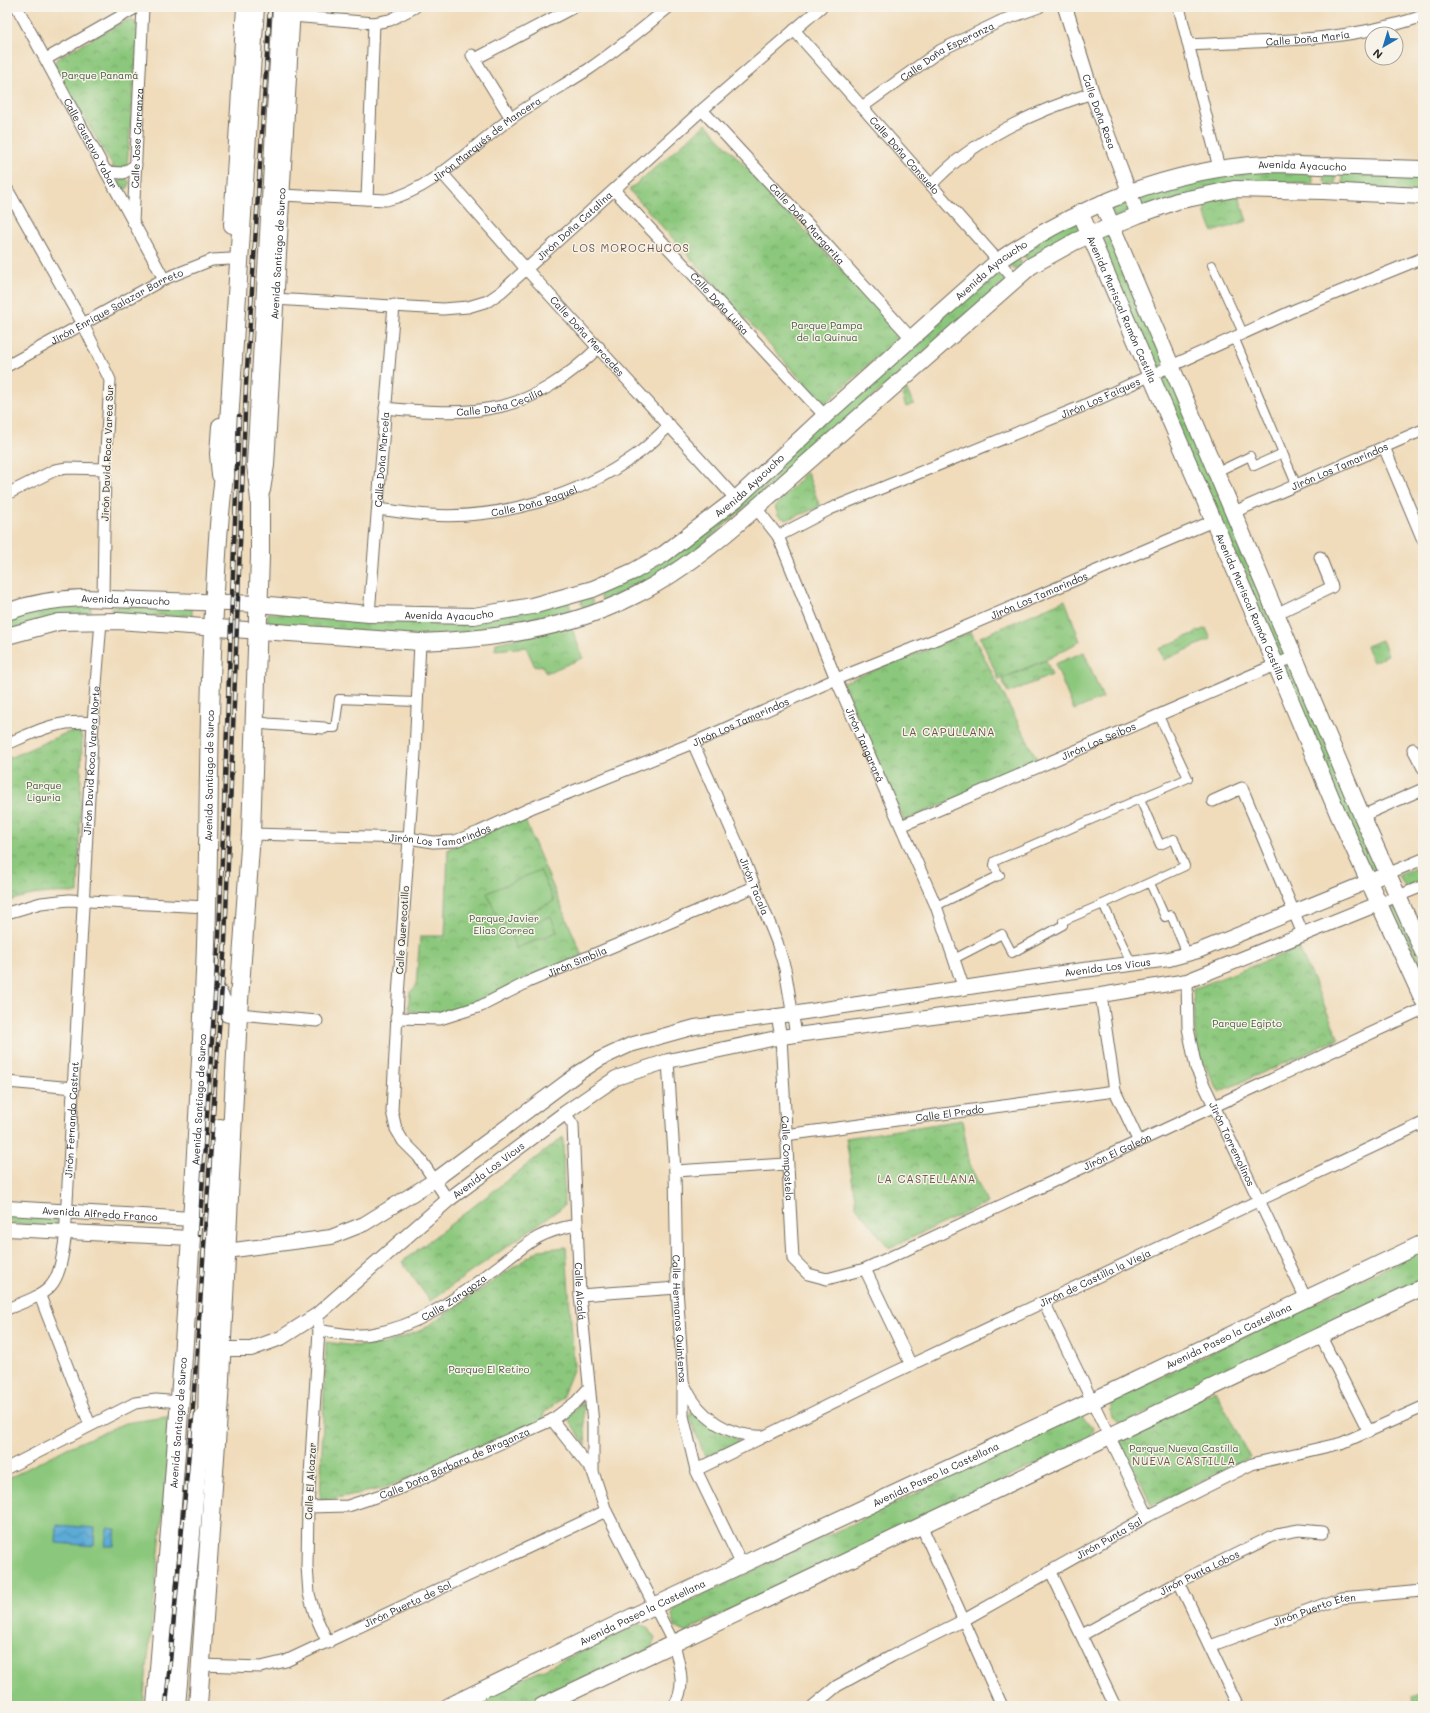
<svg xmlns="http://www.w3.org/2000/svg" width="1430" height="1713" font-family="Mali,sans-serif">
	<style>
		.grass { fill: url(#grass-tufts); stroke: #5b7954 }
		.park { fill: url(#park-crowns); stroke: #5b7954 }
		.pitch { fill: #8bc77c; stroke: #5b7954 }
		.water { fill: url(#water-waves); stroke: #436a80 }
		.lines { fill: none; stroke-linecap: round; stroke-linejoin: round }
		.pedestrian-casing { stroke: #70695d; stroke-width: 10 }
		.minor-casing { stroke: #70695d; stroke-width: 13 }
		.tertiary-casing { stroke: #70695d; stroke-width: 16 }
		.secondary-casing { stroke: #70695d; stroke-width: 18 }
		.primary-casing { stroke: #70695d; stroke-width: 20 }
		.pedestrian { stroke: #fff; stroke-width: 8 }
		.minor { stroke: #fff; stroke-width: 11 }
		.tertiary { stroke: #fff; stroke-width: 14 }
		.secondary { stroke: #fff; stroke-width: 16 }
		.primary { stroke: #fff; stroke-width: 18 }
		.rail-casing { stroke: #2b2b2b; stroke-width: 4.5 }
		.rail { stroke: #f7f3e8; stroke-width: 3; stroke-dasharray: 9; stroke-linecap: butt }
		.labels { text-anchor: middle; stroke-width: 3; stroke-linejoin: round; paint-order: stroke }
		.street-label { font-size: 10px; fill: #2b2b2b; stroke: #f7f3e8 }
		.park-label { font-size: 10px; fill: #485a43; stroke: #f7f3e8 }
		.neighbourhood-label { font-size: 11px; letter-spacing: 1px; fill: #6f564d; stroke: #f7f3e8 }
	</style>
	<defs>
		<pattern id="grass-tufts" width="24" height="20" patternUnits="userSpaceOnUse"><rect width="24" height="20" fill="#8bc77c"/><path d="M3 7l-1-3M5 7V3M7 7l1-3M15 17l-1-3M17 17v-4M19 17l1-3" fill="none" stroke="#72a266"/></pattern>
		<pattern id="park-crowns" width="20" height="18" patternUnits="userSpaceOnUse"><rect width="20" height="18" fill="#8bc77c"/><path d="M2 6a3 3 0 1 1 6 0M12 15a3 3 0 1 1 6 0" fill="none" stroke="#72a266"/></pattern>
		<pattern id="water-waves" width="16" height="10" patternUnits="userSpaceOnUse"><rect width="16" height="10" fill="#5baad5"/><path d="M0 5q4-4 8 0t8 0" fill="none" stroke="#4b8bad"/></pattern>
	</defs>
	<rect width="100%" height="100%" fill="#f7f3e8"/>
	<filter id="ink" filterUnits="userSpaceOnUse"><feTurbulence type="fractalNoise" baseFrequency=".025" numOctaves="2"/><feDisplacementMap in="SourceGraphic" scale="8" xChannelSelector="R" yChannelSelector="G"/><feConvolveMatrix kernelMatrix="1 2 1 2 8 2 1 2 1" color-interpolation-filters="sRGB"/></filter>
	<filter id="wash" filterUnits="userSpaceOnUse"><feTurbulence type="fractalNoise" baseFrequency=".012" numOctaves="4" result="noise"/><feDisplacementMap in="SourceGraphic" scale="16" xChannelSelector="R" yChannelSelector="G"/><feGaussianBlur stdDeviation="0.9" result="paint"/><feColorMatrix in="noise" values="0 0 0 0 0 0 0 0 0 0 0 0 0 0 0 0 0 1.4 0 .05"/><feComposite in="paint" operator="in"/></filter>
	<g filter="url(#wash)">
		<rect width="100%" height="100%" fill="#f0dcbb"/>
		<g class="grass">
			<path d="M1313,168V185L1276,181L1238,184L1141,210L1135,194L1220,171Z"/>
			<path d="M1342,169L1423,171V192L1343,191Z"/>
			<circle cx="1330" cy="179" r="6"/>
			<circle cx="124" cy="184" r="5.5"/>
			<path d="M1124,200L1129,212L1115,218L1110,206Z"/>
			<path d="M1081,213L1091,236L1032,267L1018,247Z"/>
			<path d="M1111,229L1169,363L1152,371L1093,237Z"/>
			<circle cx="1016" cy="264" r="5.5"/>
			<path d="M998,263L1009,279L668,574L603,601L598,592L664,556Z"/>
			<path d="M1170,368L1292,655L1278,661L1154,376Z"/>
			<path d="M906,389L914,404L906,407L902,395Z"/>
			<circle cx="587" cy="603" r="6"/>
			<path d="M1065,600L1080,641L1050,658L999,680L980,637Z"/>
			<path d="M568,601L573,615L545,622L420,637L267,626L268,613L426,621Z"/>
			<path d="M90,604L91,612L28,624L7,632V618L55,605Z"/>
			<path d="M111,607H192V616L111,615Z"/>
			<path d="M1206,628L1211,639L1164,660L1159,649Z"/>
			<path d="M1382,640L1388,655L1373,662L1366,646Z"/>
			<path d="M1294,663L1383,872L1370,877L1280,668Z"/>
			<path d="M1423,865V880L1405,887L1399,875Z"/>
			<path d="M1395,905L1423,964V986L1386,909Z"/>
			<path d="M7,1212L56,1216L58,1226L7,1223Z"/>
			<path d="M1423,1250V1281L1123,1424C1109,1420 1108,1410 1115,1399Z"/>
			<path d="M583,1403L586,1446L567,1417Z"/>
			<path d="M692,1412L726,1435L738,1439V1443L705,1457L689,1416Z"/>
			<path d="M1081,1415L1093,1428L1089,1439L685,1632L675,1627L672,1615L675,1608Z"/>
		</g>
		<g class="park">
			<path d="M129,19L135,22L139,27L127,166L125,168L115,170L56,70L54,63L59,57Z"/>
			<path d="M706,124L902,335L824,405L629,190Z"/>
			<path d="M1238,194L1247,221L1213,232L1205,214L1207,200Z"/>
			<path d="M807,472L820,507L786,520L778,515L775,506Z"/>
			<path d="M571,626L583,658L546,673L542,665L535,667L526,647L495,650L496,643Z"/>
			<path d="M971,632L1039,763L904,821L842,683Z"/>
			<path d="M1046,660L1052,675L1008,693L1002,679Z"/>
			<path d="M75,731L80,733L82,738L78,893C53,892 30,893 7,902V759L66,733Z"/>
			<path d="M523,816L582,955C547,971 443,1029 408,1009L410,992L416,986L420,936H445L448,849Z"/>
			<path d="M1299,948L1339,1039L1219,1092L1196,1049L1193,989Z"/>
			<path d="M962,1120L970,1165L987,1203L889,1248L856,1206L846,1138Z"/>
			<path d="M563,1137L564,1206L430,1301L402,1262Z"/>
			<path d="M566,1247L574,1367L562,1398L544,1413L542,1424L382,1489L320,1501L326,1342L356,1346L384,1344L422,1330L539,1250Z"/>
			<path d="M1215,1390L1250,1457L1152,1506L1118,1439Z"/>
			<path d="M640,1624L648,1627L655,1638L653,1647L529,1706H465Z"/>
			<path d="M1423,1694V1706H1414L1412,1697Z"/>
		</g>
		<g class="pitch">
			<path d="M1084,652L1103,698L1074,710L1055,664Z"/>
			<path d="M540,870L554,901L501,925L487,893Z"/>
			<path d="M551,916L557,932L516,948L510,933Z"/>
			<path d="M173,1416L143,1706H7V1479L67,1448L125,1423Z"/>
		</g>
		<g class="water">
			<path d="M57,1525L95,1528L94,1546L56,1543Z"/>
			<path d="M107,1528L116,1529L114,1546H105Z"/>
		</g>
	</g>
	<g filter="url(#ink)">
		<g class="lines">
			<defs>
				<g id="pedestrian">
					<path d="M1212,265L1243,333"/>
					<path d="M1234,337L1296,484"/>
					<path d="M1217,472L1250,456L1254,466L1283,453"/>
					<path d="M324,728H335L339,699L417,702"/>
					<path d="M999,876L994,865L995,861L1188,778L1159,716"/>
					<path d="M1150,883L1165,917L1171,915L1187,954"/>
					<path d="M1103,904L1185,866L1174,839L1160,845L1140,799"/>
					<path d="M936,906L1000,875"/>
					<path d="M1063,921L1103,904L1132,964"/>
					<path d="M954,959L1002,934L1012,953L1063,925"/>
				</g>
				<g id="minor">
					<path id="s1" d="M17,7L164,279"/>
					<path d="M1179,7L1219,168"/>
					<path d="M292,16L374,23L390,20L415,7"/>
					<path id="s2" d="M794,30L1015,280"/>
					<path id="s3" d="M1189,45C1268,41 1348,42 1423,16"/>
					<path d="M472,55L511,118"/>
					<path d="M46,59L137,7"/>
					<path d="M475,59L574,7"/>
					<path id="s4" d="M862,107L941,50L1001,21L1039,7"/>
					<path id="s5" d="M702,110L806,222L912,339"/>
					<path d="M106,172L123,173L136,165"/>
					<path id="s6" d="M441,172L527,270L736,499"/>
					<path d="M931,185C973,139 1033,112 1092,93"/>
					<path d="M7,189L83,324L110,380L105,469L103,599"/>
					<path id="s7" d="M614,190L825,416"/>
					<path id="s8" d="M281,195L386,200C431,191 473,146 510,119C535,101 563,86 589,69C617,50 643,28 669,7"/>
					<path d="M367,199L374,23"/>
					<path id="s9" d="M133,222L143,7"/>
					<path id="s10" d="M274,299L443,309L468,307L488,301L501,292L702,110L821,7"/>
					<path id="s11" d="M7,366L164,279L212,260L231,259"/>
					<path id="s12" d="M385,408C478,417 529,415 599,347"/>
					<path d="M1384,447L1423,540"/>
					<path d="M7,494L55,470L67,468L105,469"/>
					<path id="s13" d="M756,508L778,536L836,679L936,906L964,989"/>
					<path id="s14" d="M378,509C395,511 412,514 429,515C499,520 579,496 636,455C648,447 659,435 670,425"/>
					<path id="s15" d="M1234,512L1423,430"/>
					<path id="s16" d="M778,536L830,509L1083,406L1297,309L1423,258"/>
					<path d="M1278,613L1332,587L1320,557"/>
					<path id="s17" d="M369,614L394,305"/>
					<path d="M420,642L415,752L398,996L392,1111L396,1129L403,1141L418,1156L448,1200"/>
					<path d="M255,722L268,724L324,728"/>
					<path id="s18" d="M693,743L738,845L777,942L785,969L796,1035"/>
					<path d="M7,744C37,731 59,719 93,723"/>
					<path d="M1413,749L1423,768"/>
					<path d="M1213,801L1242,788L1303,934"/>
					<path d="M1362,816L1423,789"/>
					<path id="s19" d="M901,826L1296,656"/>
					<path id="s20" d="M251,834L408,838L433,842L455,841L479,832L531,808L693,743L836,679L944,636L1213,521"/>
					<path d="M1387,874L1423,859"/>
					<path d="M1378,904L1423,886"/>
					<path d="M7,913L41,903L69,900L207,907"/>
					<path id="s21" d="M1187,981L1188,1028L1196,1068L1306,1299"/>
					<path d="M1101,995L1115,1091L1139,1142"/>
					<path d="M238,1014L317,1021"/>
					<path id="s22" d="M777,1016L781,1037L793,1259L808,1274L827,1279L865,1269L1423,1009"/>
					<path id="s23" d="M396,1018L440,1019L481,1006L528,982L754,887"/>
					<path id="s24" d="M668,1061L675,1171L677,1288L683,1381V1416L696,1470L742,1565"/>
					<path d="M7,1082L74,1088"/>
					<path id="s25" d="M565,1113L573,1125L580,1295L593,1423V1472L606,1511L674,1644C679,1665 687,1686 674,1706"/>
					<path id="s26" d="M785,1135L1115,1091"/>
					<path d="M675,1171L787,1164"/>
					<path d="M865,1269L911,1365"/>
					<path d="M580,1295L677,1288"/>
					<path d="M40,1296L90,1425"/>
					<path d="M1044,1302L1148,1516"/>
					<path id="s27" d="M7,1309C53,1291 58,1289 65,1239L93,723L101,621"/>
					<path d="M317,1315L319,1330L308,1507L307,1566L309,1594L315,1615L328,1643"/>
					<path id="s28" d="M319,1330C335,1333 355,1337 371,1334C422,1326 459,1296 499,1266C528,1243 538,1232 576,1225"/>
					<path d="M1320,1335L1369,1432"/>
					<path d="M685,1386C699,1418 730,1438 765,1436"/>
					<path d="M552,1420L593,1472"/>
					<path d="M7,1468L135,1403L156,1400L180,1402"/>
					<path id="s29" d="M696,1470L889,1375L1423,1123"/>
					<path id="s30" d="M308,1507L348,1506L396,1490L552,1420L576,1402L589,1388"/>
					<path d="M921,1525L1002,1706"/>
					<path d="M1051,1572L1115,1706"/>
					<path d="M1179,1582L1238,1706"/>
					<path id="s31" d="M1082,1635L1179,1582L1277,1534L1299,1530L1323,1532"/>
					<path id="s32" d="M1210,1646L1341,1598L1423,1591"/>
					<path id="s33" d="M201,1665L261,1667L286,1661L606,1511"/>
					<path id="s34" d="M813,1706L837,1686L892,1656L964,1620L1148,1516L1252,1464L1342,1443L1423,1407"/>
				</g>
				<g id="tertiary">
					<path id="s35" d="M1065,7L1092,93L1138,215"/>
					<path id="s36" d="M7,1208L192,1219"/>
					<path d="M7,1229L191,1238"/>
					<path id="s37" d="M227,1251L331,1237L364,1224L435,1180L580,1072L600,1059L630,1045L695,1027L792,1014L1068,972L1169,959L1198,951L1387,874"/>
					<path id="s38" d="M222,1349H251L281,1338L317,1315L448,1200L565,1113L616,1078L668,1061L781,1037L1101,995L1187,981L1378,904"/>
				</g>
				<g id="secondary">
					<path d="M1102,203L1362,816L1423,952"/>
					<path id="s39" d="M1080,212L1276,665L1338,814L1423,1000"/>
					<path d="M232,225L245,7"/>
					<path d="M220,475L218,454L220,426"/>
					<path id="s40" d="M262,490L266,465L292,7"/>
					<path id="s41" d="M7,612C31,603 56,599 82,598L258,604L369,614L474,616L532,606L593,589L634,571L664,554L736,499L829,412L998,261C1078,206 1171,168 1268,164C1285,164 1303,165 1320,166C1354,167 1389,168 1423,169"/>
					<path d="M7,636L59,622L118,621L420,642C493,640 570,629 636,595C697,564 750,513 801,468C873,405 944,342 1015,280L1031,266L1076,241L1138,215L1177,201L1197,197L1234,189L1323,191L1423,196"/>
					<path id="s42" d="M449,1706L654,1606L1092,1401L1423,1243"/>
					<path d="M542,1706L1423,1287"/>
				</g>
				<g id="primary">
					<path d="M206,971L228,1013"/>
					<path d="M207,1432C208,1330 214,1229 220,1128"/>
					<path id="s43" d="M156,1706C176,1461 195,1216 205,971C210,857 207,744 213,631C216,572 218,513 227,455L255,7"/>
					<path d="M176,1706L200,1430L203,1418"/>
					<path d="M198,1706L219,1399L238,1014L251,834L260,556V500L256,464L282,7"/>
				</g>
			</defs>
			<use href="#pedestrian" class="pedestrian-casing"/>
			<use href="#minor" class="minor-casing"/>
			<use href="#tertiary" class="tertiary-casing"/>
			<use href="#secondary" class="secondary-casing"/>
			<use href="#primary" class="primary-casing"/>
			<use href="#pedestrian" class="pedestrian"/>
			<use href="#minor" class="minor"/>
			<use href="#tertiary" class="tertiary"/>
			<use href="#secondary" class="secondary"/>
			<use href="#primary" class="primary"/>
			<defs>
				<g id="rail">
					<path d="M199,1235L219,937L239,416"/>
					<path d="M166,1706L193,1406L225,941L246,385L270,7"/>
				</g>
			</defs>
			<use href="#rail" class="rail-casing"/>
			<use href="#rail" class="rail"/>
		</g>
	</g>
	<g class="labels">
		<g class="street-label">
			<text dy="4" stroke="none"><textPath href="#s3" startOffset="119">Calle Doña María</textPath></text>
			<text dy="4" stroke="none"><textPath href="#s4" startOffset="102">Calle Doña Esperanza</textPath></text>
			<text dy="4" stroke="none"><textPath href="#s35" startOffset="110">Calle Doña Rosa</textPath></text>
			<text dy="4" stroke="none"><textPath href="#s9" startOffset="84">Calle Jose Carranza</textPath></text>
			<text dy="4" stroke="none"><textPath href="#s8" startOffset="224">Jirón Marqués de Mancera</textPath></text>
			<text dy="4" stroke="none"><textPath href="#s1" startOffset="155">Calle Gustavo Yabar</textPath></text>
			<text dy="4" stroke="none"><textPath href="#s2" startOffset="167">Calle Doña Consuelo</textPath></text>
			<text dy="4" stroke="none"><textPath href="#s41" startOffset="1440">Avenida Ayacucho</textPath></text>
			<text dy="4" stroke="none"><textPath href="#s5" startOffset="155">Calle Doña Margarita</textPath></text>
			<text dy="4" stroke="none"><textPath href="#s10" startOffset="330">Jirón Doña Catalina</textPath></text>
			<text dy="4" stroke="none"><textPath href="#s40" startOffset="237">Avenida Santiago de Surco</textPath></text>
			<text dy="4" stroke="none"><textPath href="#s41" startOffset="1104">Avenida Ayacucho</textPath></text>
			<text dy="4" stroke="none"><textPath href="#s7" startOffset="155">Calle Doña Luisa</textPath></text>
			<text dy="4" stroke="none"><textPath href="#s11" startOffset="125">Jirón Enrique Salazar Barreto</textPath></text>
			<text dy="4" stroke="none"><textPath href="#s39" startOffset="106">Avenida Mariscal Ramón Castilla</textPath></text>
			<text dy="4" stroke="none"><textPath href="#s6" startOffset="220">Calle Doña Mercedes</textPath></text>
			<text dy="4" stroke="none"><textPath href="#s16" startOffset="351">Jirón Los Faiques</textPath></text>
			<text dy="4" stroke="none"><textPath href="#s12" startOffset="116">Calle Doña Cecilia</textPath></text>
			<text transform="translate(107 453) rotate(-88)" y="4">Jirón David Roca Varea Sur</text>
			<text dy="4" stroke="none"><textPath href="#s17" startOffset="155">Calle Doña Marcela</textPath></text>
			<text dy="4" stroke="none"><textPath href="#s15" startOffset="115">Jirón Los Tamarindos</textPath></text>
			<text dy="4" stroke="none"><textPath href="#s41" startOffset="780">Avenida Ayacucho</textPath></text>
			<text dy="4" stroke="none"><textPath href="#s14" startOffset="158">Calle Doña Raquel</textPath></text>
			<text dy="4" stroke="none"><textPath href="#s20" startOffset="838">Jirón Los Tamarindos</textPath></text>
			<text dy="4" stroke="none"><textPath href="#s41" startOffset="120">Avenida Ayacucho</textPath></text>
			<text dy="4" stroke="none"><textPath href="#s39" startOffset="430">Avenida Mariscal Ramón Castilla</textPath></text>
			<text dy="4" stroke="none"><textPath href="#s41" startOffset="444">Avenida Ayacucho</textPath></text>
			<text dy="4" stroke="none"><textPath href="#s20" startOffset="514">Jirón Los Tamarindos</textPath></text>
			<text dy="4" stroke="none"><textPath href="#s19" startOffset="215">Jirón Los Seibos</textPath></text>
			<text dy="4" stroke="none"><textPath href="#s13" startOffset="262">Jirón Tangarará</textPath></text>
			<text dy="4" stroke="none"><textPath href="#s27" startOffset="579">Jirón David Roca Varea Norte</textPath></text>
			<text dy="4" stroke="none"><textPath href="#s43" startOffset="932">Avenida Santiago de Surco</textPath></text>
			<text dy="4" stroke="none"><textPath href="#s20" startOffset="190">Jirón Los Tamarindos</textPath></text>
			<text dy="4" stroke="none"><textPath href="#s18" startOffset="156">Jirón Tacala</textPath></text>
			<text transform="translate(402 930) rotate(-86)" y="4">Calle Querecotillo</text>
			<text dy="4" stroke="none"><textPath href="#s23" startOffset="193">Jirón Simbila</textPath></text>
			<text dy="4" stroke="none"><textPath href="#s37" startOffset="946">Avenida Los Vicus</textPath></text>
			<text dy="4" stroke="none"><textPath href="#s43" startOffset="608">Avenida Santiago de Surco</textPath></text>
			<text dy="4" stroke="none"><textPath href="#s26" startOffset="166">Calle El Prado</textPath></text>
			<text dy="4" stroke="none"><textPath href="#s27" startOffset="219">Jirón Fernando Castrat</textPath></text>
			<text dy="4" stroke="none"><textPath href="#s21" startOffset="172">Jirón Torremolinos</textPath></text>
			<text dy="4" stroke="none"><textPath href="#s22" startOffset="602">Jirón El Galeón</textPath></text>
			<text dy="4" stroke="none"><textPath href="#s22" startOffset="143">Calle Compostela</textPath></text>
			<text dy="4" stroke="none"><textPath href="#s38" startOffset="328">Avenida Los Vicus</textPath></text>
			<text dy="4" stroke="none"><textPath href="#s36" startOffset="93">Avenida Alfredo Franco</textPath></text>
			<text dy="4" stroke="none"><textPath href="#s29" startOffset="443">Jirón de Castilla la Vieja</textPath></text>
			<text dy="4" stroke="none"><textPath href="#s25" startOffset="181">Calle Alcalá</textPath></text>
			<text dy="4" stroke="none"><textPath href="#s28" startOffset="144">Calle Zaragoza</textPath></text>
			<text dy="4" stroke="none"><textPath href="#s24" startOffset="258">Calle Hermanos Quinteros</textPath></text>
			<text dy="4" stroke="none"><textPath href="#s42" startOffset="863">Avenida Paseo la Castellana</textPath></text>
			<text dy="4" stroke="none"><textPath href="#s43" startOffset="284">Avenida Santiago de Surco</textPath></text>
			<text dy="4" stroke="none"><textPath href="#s30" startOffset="155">Calle Doña Bárbara de Braganza</textPath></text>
			<text dy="4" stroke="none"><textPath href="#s42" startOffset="539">Avenida Paseo la Castellana</textPath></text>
			<text transform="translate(310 1481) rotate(-87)" y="4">Calle El Alcazar</text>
			<text dy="4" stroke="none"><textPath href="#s34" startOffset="341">Jirón Punta Sal</textPath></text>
			<text dy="4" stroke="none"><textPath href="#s31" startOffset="133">Jirón Punta Lobos</textPath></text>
			<text dy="4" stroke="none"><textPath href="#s33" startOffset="220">Jirón Puerta de Sol</textPath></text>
			<text dy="4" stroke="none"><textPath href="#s32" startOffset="111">Jirón Puerto Eten</textPath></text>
			<text dy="4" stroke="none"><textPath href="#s42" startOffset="215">Avenida Paseo la Castellana</textPath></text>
		</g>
		<g class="park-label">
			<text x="100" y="79">Parque Panamá</text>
			<text x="827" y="329">Parque Pampa<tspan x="827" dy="12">de la Quinua</tspan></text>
			<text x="44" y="789">Parque<tspan x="44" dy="12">Liguria</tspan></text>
			<text x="504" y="922">Parque Javier<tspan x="504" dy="12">Elias Correa</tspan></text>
			<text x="1247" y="1027">Parque Egipto</text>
			<text x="489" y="1373">Parque El Retiro</text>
			<text x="1184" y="1452">Parque Nueva Castilla</text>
		</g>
		<g class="neighbourhood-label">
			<text x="631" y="252">LOS MOROCHUCOS</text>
			<text x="949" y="736">LA CAPULLANA</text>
			<text x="927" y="1183">LA CASTELLANA</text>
			<text x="1184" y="1465">NUEVA CASTILLA</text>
		</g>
	</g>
	<rect width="1430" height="1713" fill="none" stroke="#f7f3e8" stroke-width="24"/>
	<g transform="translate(1384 46) rotate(218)"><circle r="19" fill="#f7f3e8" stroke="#a5a39c"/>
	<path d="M0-3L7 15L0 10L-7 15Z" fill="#1f6fb2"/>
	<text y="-6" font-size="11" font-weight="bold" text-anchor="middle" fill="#2b2b2b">N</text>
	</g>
</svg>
